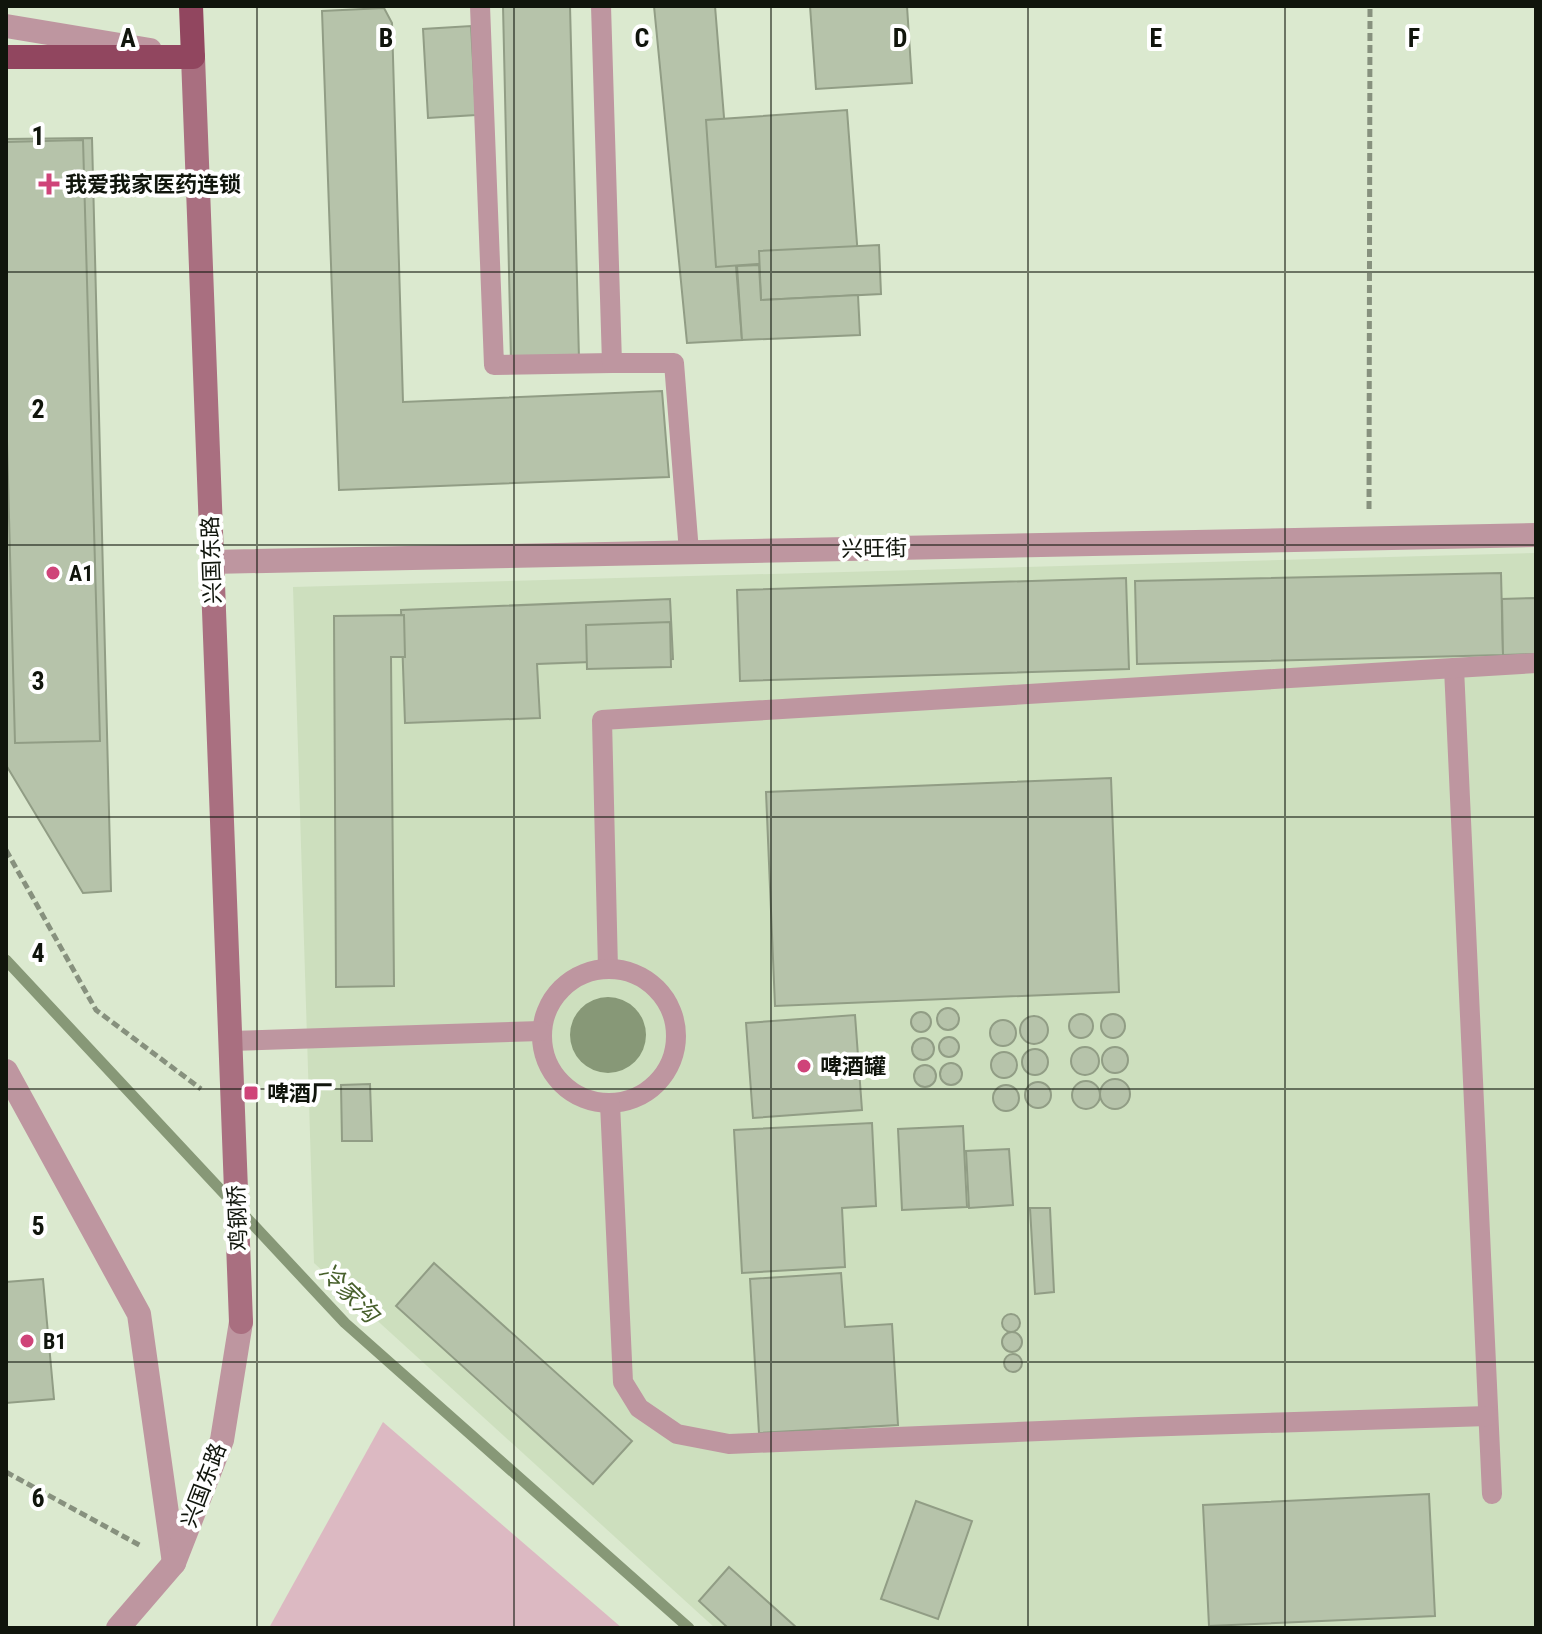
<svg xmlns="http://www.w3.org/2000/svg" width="1542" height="1634" font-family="'Roboto Condensed','Noto Sans SC',sans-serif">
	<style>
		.built { fill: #cddfbe }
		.green { fill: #dcb9c2 }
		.water { fill: #879877 }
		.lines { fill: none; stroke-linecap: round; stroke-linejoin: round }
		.stream { stroke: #879877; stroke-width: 11 }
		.building { fill: #b6c3aa; stroke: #919d85; stroke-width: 2 }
		.path { stroke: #87917e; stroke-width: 5; stroke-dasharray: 8 4; stroke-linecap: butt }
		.service { stroke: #be96a0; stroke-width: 20 }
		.minor { stroke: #be96a0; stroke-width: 24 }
		.tertiary { stroke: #be96a0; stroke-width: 24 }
		.secondary { stroke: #a96f80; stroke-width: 24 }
		.trunk { stroke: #91465f; stroke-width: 24 }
		.grid { fill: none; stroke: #10150c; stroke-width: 2; stroke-opacity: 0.55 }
		.poi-dot { fill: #cf4479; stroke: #fff; stroke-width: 3 }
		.labels { text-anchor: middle; stroke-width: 8; stroke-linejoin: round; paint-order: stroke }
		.poi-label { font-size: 22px; font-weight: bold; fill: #10150c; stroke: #fff; text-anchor: start }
		.street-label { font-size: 22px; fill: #10150c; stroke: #fff }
		.water-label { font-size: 24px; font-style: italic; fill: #475f2b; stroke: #fff }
		.grid-label { font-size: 26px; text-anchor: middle; font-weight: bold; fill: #10150c; stroke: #fff; stroke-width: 8; stroke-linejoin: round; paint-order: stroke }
	</style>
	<rect width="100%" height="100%" fill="#dbe9cf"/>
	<path class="built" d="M1536,553V1628H715L314,1263L293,587Z"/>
	<path class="green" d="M383,1422L622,1628H269Z"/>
	<circle class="water" cx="608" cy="1035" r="38"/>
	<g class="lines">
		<path class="stream" d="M6,960L345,1323L689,1628"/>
	</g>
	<g class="building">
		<path d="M503,6H570L579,359L511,361Z"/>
		<path d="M654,6H715L742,340L687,343Z"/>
		<path d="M810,6H907L912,83L816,89Z"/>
		<path d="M384,8L392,23L403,402L662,391L669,477L339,490L322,11Z"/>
		<path d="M471,26L476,115L428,118L423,29Z"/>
		<path d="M847,110L858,257L716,267L706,120Z"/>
		<path d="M92,138L111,891L83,893L6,765V139Z"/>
		<path d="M83,140L100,741L15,743L6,404V142Z"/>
		<path d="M879,245L881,294L761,300L759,251Z"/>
		<path d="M759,265L761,300L858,295L860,335L742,340L737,266Z"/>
		<path d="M1501,573L1503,655L1137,664L1135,581Z"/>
		<path d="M1126,578L1129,669L740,681L737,590Z"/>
		<path d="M1536,598V654L1503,655L1502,599Z"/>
		<path d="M670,599L673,659L537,664L540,718L405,723L401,610Z"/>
		<path d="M404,615L405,657H391L394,986L336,987L334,616Z"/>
		<path d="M670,622L671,667L587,669L586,625Z"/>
		<path d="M1111,778L1119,992L775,1006L766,792Z"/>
		<circle cx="948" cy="1019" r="11"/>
		<circle cx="921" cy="1022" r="10"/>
		<circle cx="1081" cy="1026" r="12"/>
		<circle cx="1113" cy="1026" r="12"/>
		<path d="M855,1015L862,1110L753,1118L746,1023Z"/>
		<circle cx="1034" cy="1030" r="14"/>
		<circle cx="1003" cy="1033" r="13"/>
		<circle cx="949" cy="1047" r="10"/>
		<circle cx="923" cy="1049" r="11"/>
		<circle cx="1115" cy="1060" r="13"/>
		<circle cx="1085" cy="1061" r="14"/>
		<circle cx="1035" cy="1062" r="13"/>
		<circle cx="1004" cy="1065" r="13"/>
		<circle cx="951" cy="1074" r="11"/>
		<circle cx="925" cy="1076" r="11"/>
		<circle cx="1115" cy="1094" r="15"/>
		<circle cx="1086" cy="1095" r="14"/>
		<circle cx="1038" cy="1095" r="13"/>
		<path d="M370,1084L372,1141H342L341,1085Z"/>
		<circle cx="1006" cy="1098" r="13"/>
		<path d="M872,1123L876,1206L842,1208L845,1267L742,1273L734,1130Z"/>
		<path d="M963,1126L967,1207L902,1210L898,1129Z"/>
		<path d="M1009,1149L1013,1205L969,1208L966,1151Z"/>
		<path d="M1030,1208H1050L1054,1292L1035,1294Z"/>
		<path d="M434,1263L632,1441L593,1484L396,1306Z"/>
		<path d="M841,1273L845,1327L892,1324L898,1425L759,1433L750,1279Z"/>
		<path d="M43,1279L54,1399L6,1403V1282Z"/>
		<circle cx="1011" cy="1323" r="9"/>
		<circle cx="1012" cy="1342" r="10"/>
		<circle cx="1013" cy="1363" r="9"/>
		<path d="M1429,1494L1435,1616L1209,1626L1203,1505Z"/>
		<path d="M916,1501L972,1521L938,1619L881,1599Z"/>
		<path d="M729,1567L797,1628H728L699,1601Z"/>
	</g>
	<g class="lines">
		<g class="path">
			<path d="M1369,509L1370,6"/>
			<path d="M6,850L96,1010L201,1089"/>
			<path d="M6,1472L141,1546"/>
		</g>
		<g class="service">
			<path d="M480,6L494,365L612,363"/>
			<path d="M601,6L612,363H674L689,552"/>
			<path d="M1454,668L1492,1494"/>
			<path d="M608,969L602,720L1536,663"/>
			<circle cx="609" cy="1036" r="67"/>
			<path d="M230,1041L541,1031"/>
			<path d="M610,1104L623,1382L639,1408L677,1434L729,1444L1139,1427L1488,1416"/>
		</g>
		<g class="minor">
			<path d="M6,26L150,50"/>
			<path d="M211,562L1536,535"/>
			<path d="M6,1071L139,1314L174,1563"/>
		</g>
		<path class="tertiary" d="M118,1628L174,1563L222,1440L241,1322"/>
		<path class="secondary" d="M193,57L241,1322"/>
		<path class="trunk" d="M6,57H193L191,6"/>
	</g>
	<path class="grid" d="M257,6V1628M514,6V1628M771,6V1628M1028,6V1628M1285,6V1628M6,272H1536M6,545H1536M6,817H1536M6,1089H1536M6,1362H1536"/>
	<g class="poi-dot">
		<path d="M45 172h8v8h8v8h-8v8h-8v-8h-8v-8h8z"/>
		<circle cx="53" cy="573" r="8"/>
		<circle cx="804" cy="1066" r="8"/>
		<rect x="243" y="1085" width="16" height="16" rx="4"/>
		<circle cx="27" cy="1341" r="8"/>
	</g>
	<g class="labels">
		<g class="poi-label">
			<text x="65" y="192">我爱我家医药连锁</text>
			<text x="69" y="581">A1</text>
			<text x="820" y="1074">啤酒罐</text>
			<text x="267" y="1101">啤酒厂</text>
			<text x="43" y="1349">B1</text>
		</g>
		<g class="street-label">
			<text transform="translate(874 548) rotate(-1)" y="8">兴旺街</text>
			<text transform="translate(211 560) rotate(-92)" y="8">兴国东路</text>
			<text transform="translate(237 1218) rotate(-92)" y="8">鸡钢桥</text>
			<text transform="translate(203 1485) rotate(-69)" y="8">兴国东路</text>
		</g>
		<g class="water-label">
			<text transform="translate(349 1293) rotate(45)" y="8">冷家沟</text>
		</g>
	</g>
	<g class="grid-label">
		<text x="128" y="47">A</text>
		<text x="386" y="47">B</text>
		<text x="642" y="47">C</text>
		<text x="900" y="47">D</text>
		<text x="1156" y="47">E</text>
		<text x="1414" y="47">F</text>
		<text x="38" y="145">1</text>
		<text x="38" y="418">2</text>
		<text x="38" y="690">3</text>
		<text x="38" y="962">4</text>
		<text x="38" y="1235">5</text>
		<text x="38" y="1507">6</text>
	</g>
	<rect width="1542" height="1634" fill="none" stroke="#10150c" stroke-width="16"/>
</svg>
